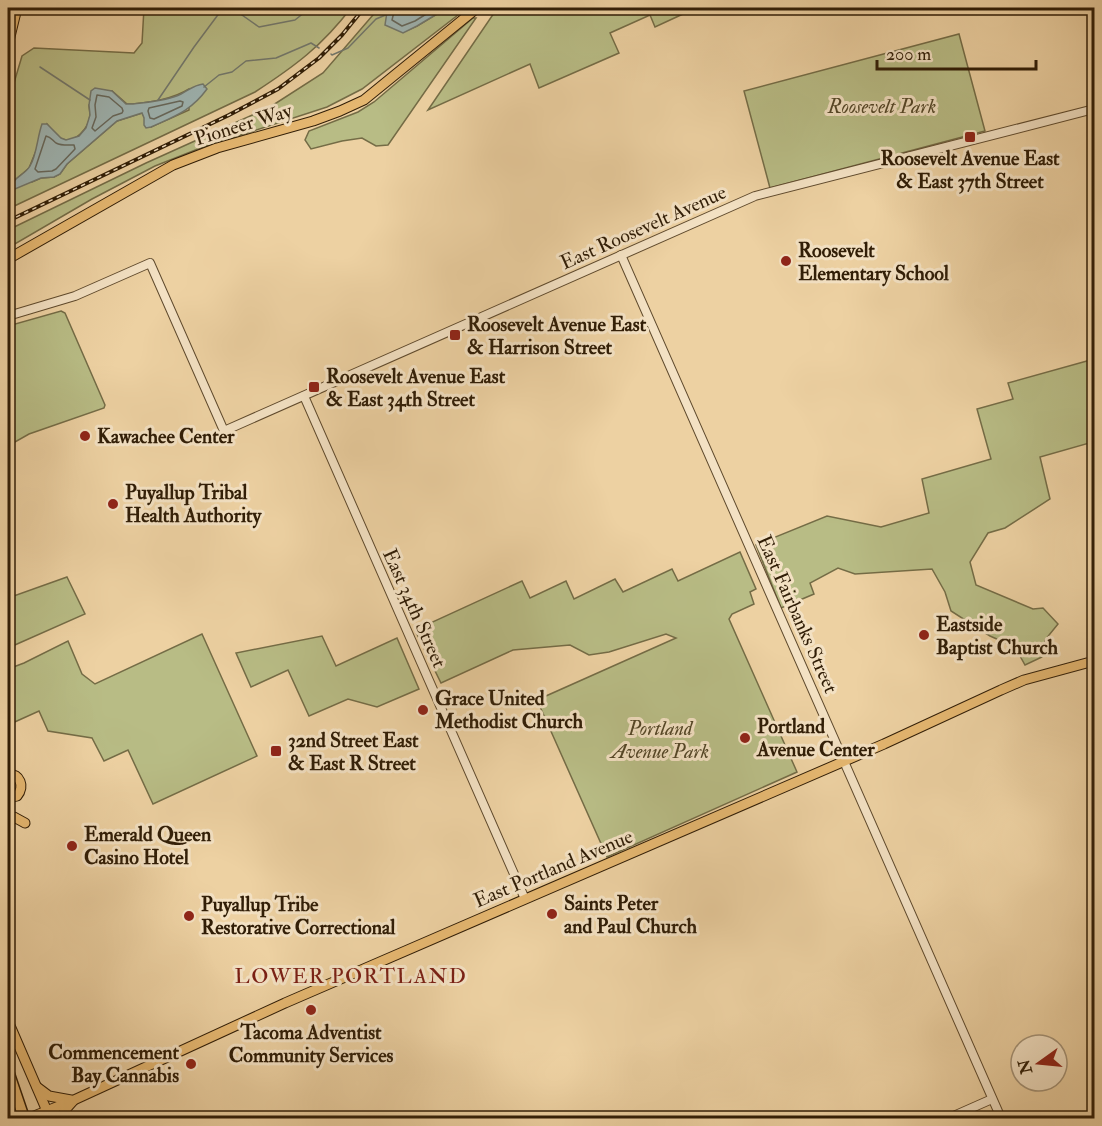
<svg xmlns="http://www.w3.org/2000/svg" width="1102" height="1126" font-family="'IM FELL Double Pica',serif">
	<style>
		.green { fill: #b8bc85; stroke: #746c46; stroke-width: 1.5; fill-rule: evenodd }
		.water { fill: #9eb4b2; stroke: #72786d; stroke-width: 1.5 }
		.lines { fill: none; stroke-linecap: round; stroke-linejoin: round }
		.shore { stroke: #67685c; stroke-width: 1.5 }
		.stream { stroke: #72786d; stroke-width: 1.5 }
		.minor-casing { stroke: #5f4a2d; stroke-width: 10 }
		.major-casing { stroke: #301d06; stroke-width: 11 }
		.highway-casing { stroke: #301d06; stroke-width: 13 }
		.minor { stroke: #f3e1c3; stroke-width: 8 }
		.major { stroke: #e6b871; stroke-width: 9 }
		.highway { stroke: #e6b871; stroke-width: 10 }
		.rail-casing { stroke: #301d06; stroke-width: 4 }
		.rail { stroke: #f3e1c3; stroke-width: 1.5; stroke-dasharray: 4.5; stroke-linecap: butt }
		.poi-dot { fill: #8f2418; stroke: #f3e1c3; stroke-width: 2 }
		.labels { text-anchor: middle; stroke-width: 6; stroke-linejoin: round; paint-order: stroke }
		.park-label { font-size: 20px; font-style: italic; fill: #524526; stroke: #f3e1c3 }
		.street-label { font-size: 20px; fill: #301d06; stroke: #f3e1c3 }
		.poi-label { font-size: 20px; font-weight: bold; fill: #301d06; stroke: #f3e1c3; text-anchor: start }
		.neighbourhood-label { font-size: 21px; letter-spacing: 1.5px; fill: #7a1f14; stroke: #f3e1c3 }
	</style>
	<rect width="100%" height="100%" fill="#edd1a2"/>
	<filter id="stains"><feTurbulence type="fractalNoise" baseFrequency=".00333" numOctaves="4"/><feColorMatrix values="0 0 0 0 .2 0 0 0 0 .09 0 0 0 0 .02 0 0 0 .5 -.17"/></filter>
	<radialGradient id="worn" r=".72"><stop offset=".6" stop-color="#630" stop-opacity="0"/><stop offset="1" stop-color="#630" stop-opacity=".3"/></radialGradient>
	<g class="green">
		<path d="M144,8H351C322,46 295,66 255,92L8,209V103L22,56L34,48L134,53L142,43ZM189,89V110L151,127L142,113L117,121L67,164L60,174L54,177L41,178L32,182H13L29,168L47,124C51,129 55,135 60,138C75,146 89,127 90,115C90,112 89,108 89,105L112,91L127,104H133C152,102 173,99 189,89Z"/>
		<path d="M379,8H392L387,12L403,32L417,26L447,8H467L362,89L327,107L198,149L155,166L92,199L8,248V230L146,163L270,107L323,73Z"/>
		<path d="M549,8H681L683,14L655,27L650,15L610,33L619,53L539,88L530,64L428,110L494,13L538,11Z"/>
		<path d="M473,18H476L388,145L376,146L362,138L342,141L311,149L305,140L309,131L358,112L374,102Z"/>
		<path d="M959,34L985,131L770,188L744,91Z"/>
		<path d="M61,311L65,313L105,405L104,408L29,434L8,446V326Z"/>
		<path d="M1094,359V438L1093,442L1040,457L1050,499L1005,528L988,533L970,562L976,585L1033,609L1043,608L1058,624L1045,640L1042,657L1025,665L1015,647L990,636L951,611L945,592L932,569L855,574L838,568L810,583L814,594L781,608L756,545L827,516L881,527L929,513L922,479L991,459L977,409L1013,399L1008,383Z"/>
		<path d="M740,552L756,589L750,592L754,604L732,614L729,619L797,772L607,857L537,700L676,638L666,634L609,652L589,655L570,645L513,650L441,683L415,630L522,581L530,598L566,581L574,599L615,579L623,592L672,569L678,581Z"/>
		<path d="M67,577L85,614L8,648V598Z"/>
		<path d="M202,634L257,756L153,804L128,750L104,761L92,738L48,731L39,711L8,725V669L24,663L68,641L82,674L95,684Z"/>
		<path d="M322,636L336,666L397,638L419,689L377,707L348,699L309,716L288,670L251,687L236,653Z"/>
	</g>
	<g class="water">
		<path d="M392,8H447L417,26L403,33L385,25L387,12Z"/>
		<path d="M203,84L207,89C191,111 175,116 151,127L146,128L144,125V118L142,113L117,121L67,164L60,174L54,177L41,178L15,189L11,187C13,177 25,175 30,166C37,154 37,138 42,124H47L61,138L66,140L79,136L86,128L90,115L89,105L91,91L95,88L112,91L126,104H133C148,102 167,101 181,94C189,90 194,85 203,84Z"/>
	</g>
	<g class="lines">
		<g class="shore">
			<path d="M395,8L392,20L402,26L415,21L436,8"/>
			<path d="M97,95L109,97L122,108L123,111L122,113L113,116L95,131L92,128L96,117L95,105Z"/>
			<path d="M180,101L183,102L182,106L154,119L150,118L148,111L149,108Z"/>
			<path d="M46,136C51,137 52,140 56,143C62,146 68,145 74,145L75,149L56,169L52,171L38,172L35,169Z"/>
		</g>
		<g class="stream">
			<path d="M232,8L259,27L295,20L310,8"/>
			<path d="M331,54L332,55L348,48L376,19L388,14"/>
			<path d="M40,67L90,100"/>
			<path d="M204,87L219,75L232,72L246,61L276,58L311,43L319,48"/>
			<path d="M158,100L194,47L223,8"/>
		</g>
		<defs>
			<g id="minor">
				<path d="M621,255L1001,1118"/>
				<path d="M8,316L75,296L150,263L224,431L755,196L1094,109"/>
				<path d="M304,396L525,899"/>
				<path d="M949,1118L992,1099"/>
			</g>
			<g id="major">
				<path d="M8,45L17,8"/>
				<path d="M8,259L173,165L217,148L313,121L340,111L364,100L477,8"/>
				<path d="M8,774C20,774 25,786 17,796L8,798"/>
				<path d="M8,818L14,817L25,823"/>
				<path d="M8,1021L50,1118"/>
				<path d="M37,1087L49,1096L71,1100"/>
				<path d="M29,1118L74,1100L285,1003L884,744L1001,690L1024,680L1094,661"/>
				<path d="M61,1118L65,1110L73,1101"/>
			</g>
			<g id="highway">
				<path d="M8,1071L24,1118"/>
				<path d="M8,1111L11,1118"/>
			</g>
		</defs>
		<use href="#minor" class="minor-casing"/>
		<use href="#major" class="major-casing"/>
		<use href="#highway" class="highway-casing"/>
		<use href="#minor" class="minor"/>
		<use href="#major" class="major"/>
		<use href="#highway" class="highway"/>
		<defs>
			<path id="rail" d="M8,221L229,115L278,89L319,58L342,35L364,8"/>
		</defs>
		<use href="#rail" class="rail-casing"/>
		<use href="#rail" class="rail"/>
	</g>
	<g class="poi-dot">
		<rect x="964" y="131" width="12" height="12" rx="3"/>
		<circle cx="786" cy="261" r="6"/>
		<rect x="449" y="329" width="12" height="12" rx="3"/>
		<rect x="308" y="381" width="12" height="12" rx="3"/>
		<circle cx="85" cy="436" r="6"/>
		<circle cx="113" cy="504" r="6"/>
		<circle cx="924" cy="635" r="6"/>
		<circle cx="423" cy="710" r="6"/>
		<circle cx="745" cy="738" r="6"/>
		<rect x="270" y="745" width="12" height="12" rx="3"/>
		<circle cx="72" cy="846" r="6"/>
		<circle cx="552" cy="914" r="6"/>
		<circle cx="189" cy="916" r="6"/>
		<circle cx="311" cy="1010" r="6"/>
		<circle cx="191" cy="1064" r="6"/>
	</g>
	<g class="labels">
		<g class="park-label">
			<text x="882" y="113">Roosevelt Park</text>
			<text x="660" y="735">Portland<tspan x="660" dy="23">Avenue Park</tspan></text>
		</g>
		<g class="street-label">
			<text transform="translate(243 124) rotate(-17)" y="7">Pioneer Way</text>
			<text transform="translate(643 227) rotate(-24)" y="7">East Roosevelt Avenue</text>
			<text transform="translate(415 608) rotate(66)" y="7">East 34th Street</text>
			<text transform="translate(798 614) rotate(66)" y="7">East Fairbanks Street</text>
			<text transform="translate(553 868) rotate(-23)" y="7">East Portland Avenue</text>
		</g>
		<g class="poi-label">
			<text x="970" y="165" text-anchor="middle">Roosevelt Avenue East<tspan x="970" dy="23">&amp; East 37th Street</tspan></text>
			<text x="798" y="257">Roosevelt<tspan x="798" dy="23">Elementary School</tspan></text>
			<text x="467" y="331">Roosevelt Avenue East<tspan x="467" dy="23">&amp; Harrison Street</tspan></text>
			<text x="326" y="383">Roosevelt Avenue East<tspan x="326" dy="23">&amp; East 34th Street</tspan></text>
			<text x="97" y="443">Kawachee Center</text>
			<text x="125" y="499">Puyallup Tribal<tspan x="125" dy="23">Health Authority</tspan></text>
			<text x="936" y="631">Eastside<tspan x="936" dy="23">Baptist Church</tspan></text>
			<text x="435" y="705">Grace United<tspan x="435" dy="23">Methodist Church</tspan></text>
			<text x="757" y="733">Portland<tspan x="757" dy="23">Avenue Center</tspan></text>
			<text x="288" y="747">32nd Street East<tspan x="288" dy="23">&amp; East R Street</tspan></text>
			<text x="84" y="841">Emerald Queen<tspan x="84" dy="23">Casino Hotel</tspan></text>
			<text x="564" y="910">Saints Peter<tspan x="564" dy="23">and Paul Church</tspan></text>
			<text x="201" y="911">Puyallup Tribe<tspan x="201" dy="23">Restorative Correctional</tspan></text>
			<text x="311" y="1039" text-anchor="middle">Tacoma Adventist<tspan x="311" dy="23">Community Services</tspan></text>
			<text x="179" y="1059" text-anchor="end">Commencement<tspan x="179" dy="23">Bay Cannabis</tspan></text>
		</g>
		<g class="neighbourhood-label">
			<text x="351" y="983">LOWER PORTLAND</text>
		</g>
	</g>
	<rect width="1102" height="1126" fill="none" stroke="#edd1a2" stroke-width="30"/>
	<rect x="9" y="9" width="1084" height="1108" fill="none" stroke="#301d06" stroke-width="3"/>
	<rect x="15" y="15" width="1072" height="1096" fill="none" stroke="#301d06" stroke-width="1.5"/>
	<g transform="translate(1039 1063) rotate(255)"><circle r="28" fill="#f3e1c3" stroke="#a59377" stroke-width="1.5"/>
	<path d="M0-4.5L10 22L0 15L-10 22Z" fill="#8f2418"/>
	<text y="-9" font-size="16" font-weight="bold" text-anchor="middle" fill="#301d06">N</text>
	</g>
	<path d="M877 60v9h159v-9" fill="none" stroke="#301d06" stroke-width="3"/>
	<text x="886" y="60" font-size="18" fill="#301d06" stroke="#f3e1c3" stroke-width="4.5" paint-order="stroke">200 m</text>
	<rect width="100%" height="100%" filter="url(#stains)"/>
	<rect width="100%" height="100%" fill="url(#worn)"/>
</svg>
